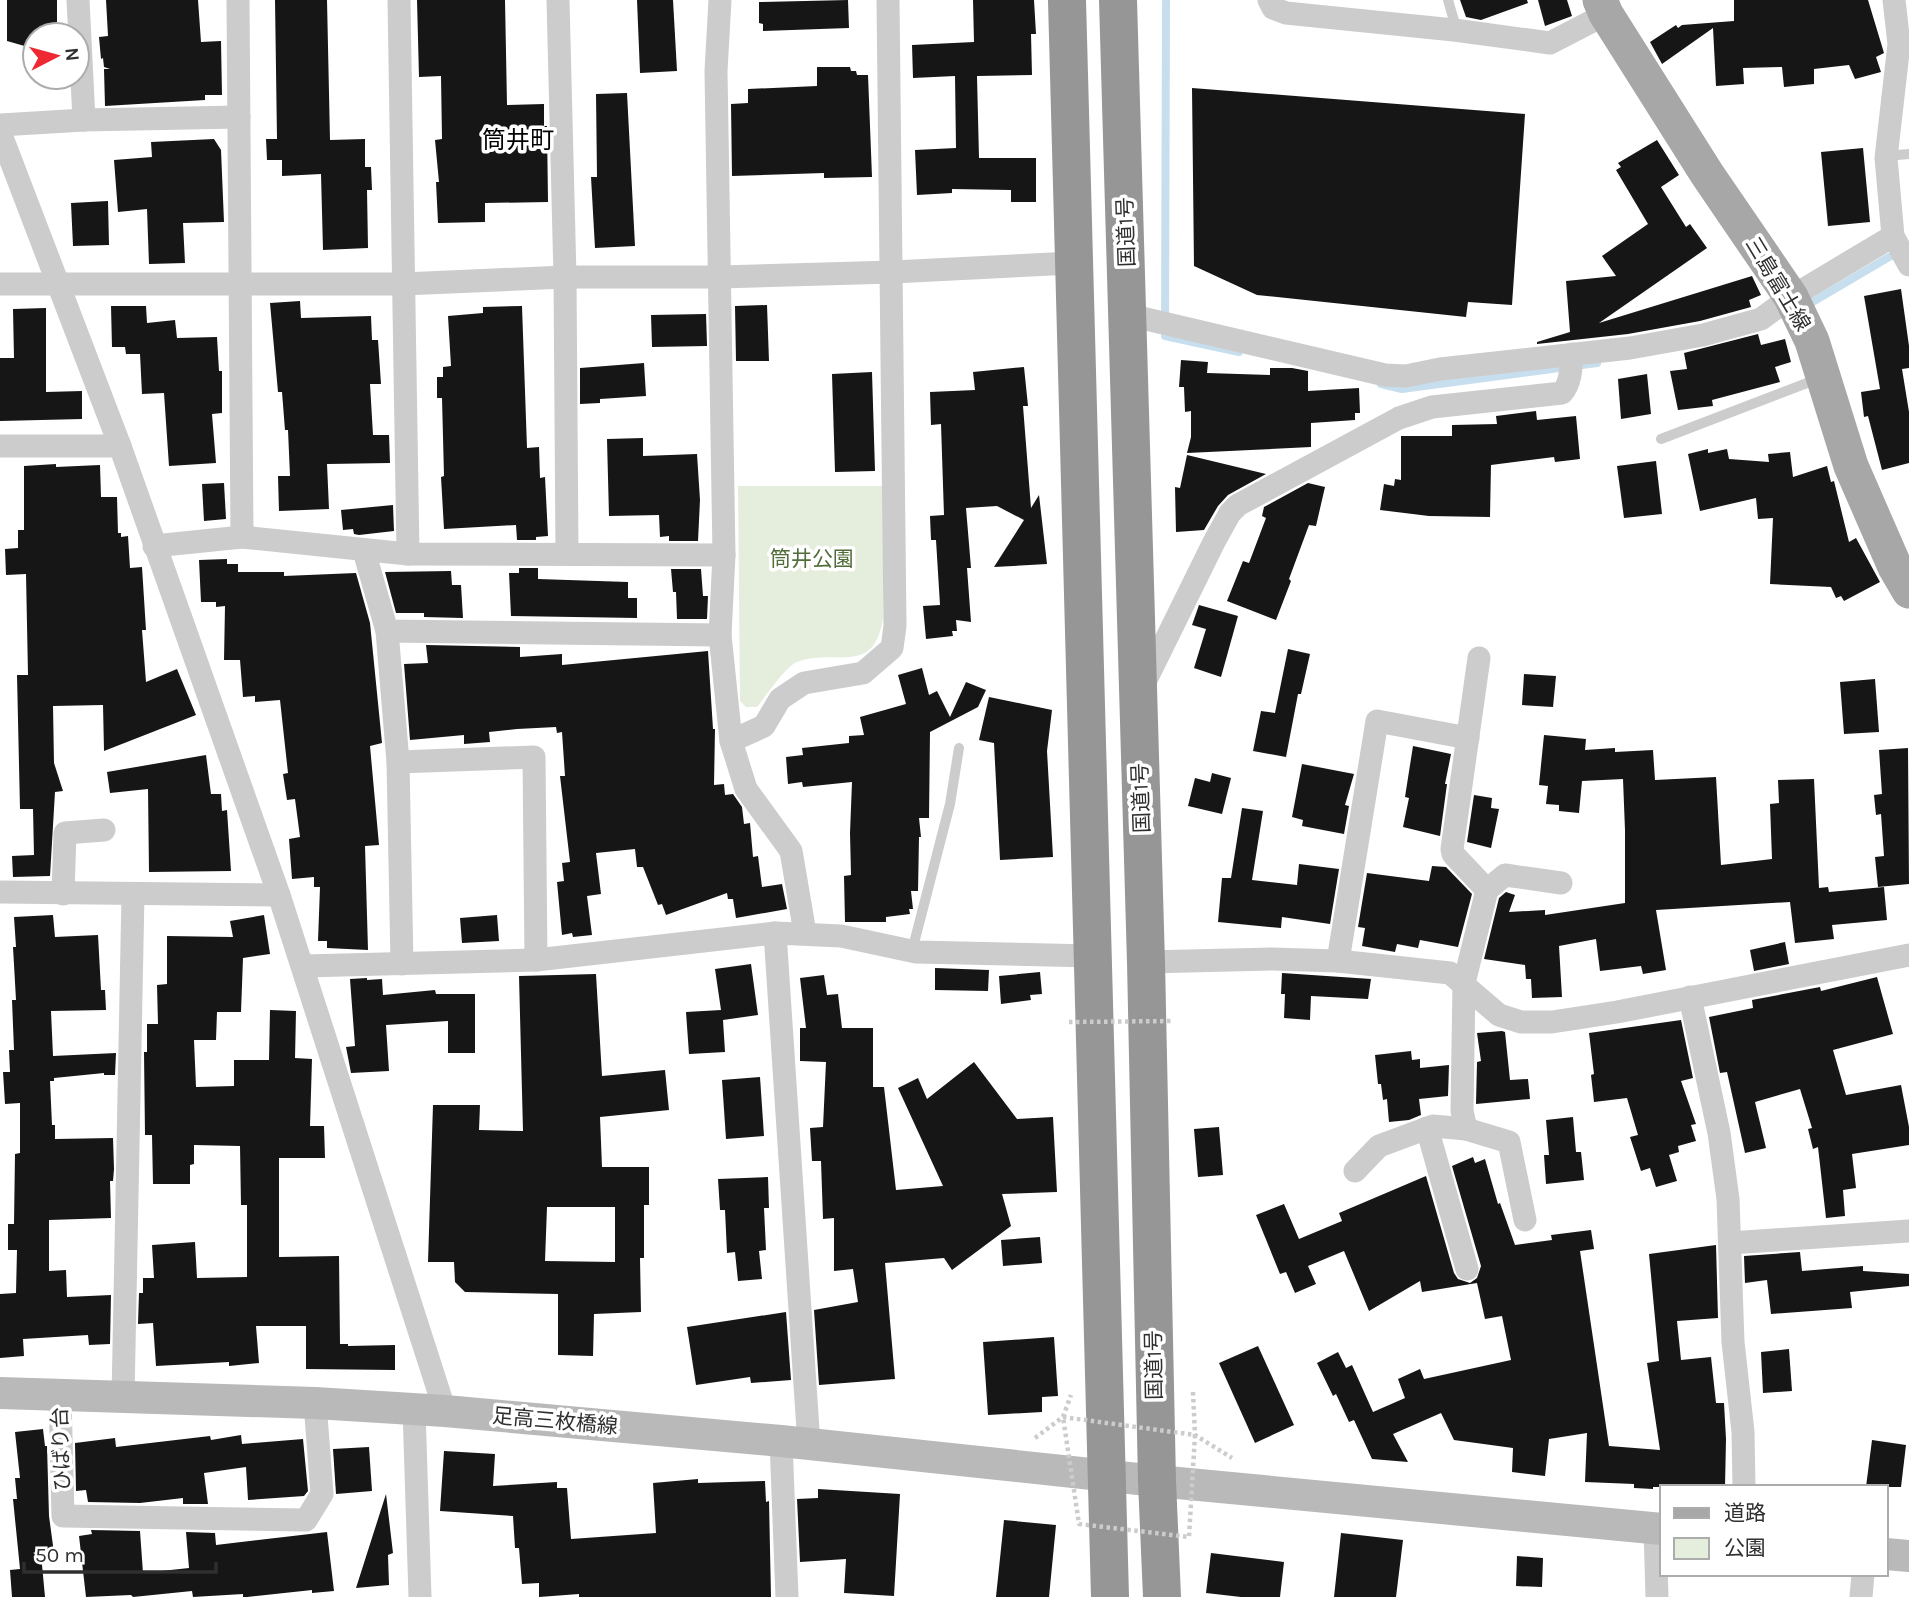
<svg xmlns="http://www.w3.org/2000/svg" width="1909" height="1597" font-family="Karla,'Noto Sans JP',sans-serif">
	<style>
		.green { fill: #e5eddc }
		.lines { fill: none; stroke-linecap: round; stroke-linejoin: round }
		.stream { stroke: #c7deee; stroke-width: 8 }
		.building { fill: #161616; fill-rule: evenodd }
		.path { stroke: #ccc; stroke-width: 4.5; stroke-dasharray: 3.5 3.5; stroke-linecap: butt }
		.lane { stroke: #ccc; stroke-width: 10 }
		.street { stroke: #ccc; stroke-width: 23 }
		.secondary { stroke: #b9b9b9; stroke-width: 32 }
		.primary { stroke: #a7a7a7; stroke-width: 35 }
		.highway { stroke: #969696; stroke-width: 38 }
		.path-bridge { stroke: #ccc; stroke-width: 4.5; stroke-dasharray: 3.5 3.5; stroke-linecap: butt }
		.labels { text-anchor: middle; stroke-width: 7; stroke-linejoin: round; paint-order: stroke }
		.street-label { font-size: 21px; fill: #2f2f2f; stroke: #fff }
		.park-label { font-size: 21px; fill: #516d3a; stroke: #fff }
		.quarter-label { font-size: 24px; fill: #000; stroke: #fff }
	</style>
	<rect width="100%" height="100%" fill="#fff"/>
	<path class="green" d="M738,486H884L883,619C873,678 834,647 797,662C786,666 765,697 757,707H746L740,701Z"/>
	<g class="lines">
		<g class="stream">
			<path d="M1166,0L1165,336L1239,352"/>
			<path d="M1804,307L1889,257L1899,254"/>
			<path d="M1381,384L1402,389L1597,363"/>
		</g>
	</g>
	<g class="building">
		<path d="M7,0H57V35H35V49L7,41Z"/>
		<path d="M106,0H198L201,42L221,41L222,95H205V100L105,106L104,69H110L104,67L103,58L101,59L99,37L108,36Z"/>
		<path d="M275,0H327L330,140L365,139V167H371L372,190H367L368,248L323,250L321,174L282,176V160H267L266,139H277Z"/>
		<path d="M417,0H505L507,105L544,104V126H547L548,202L485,203V222L438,223L436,182H439L435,140L442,139L441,76L419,77Z"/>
		<path d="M637,0H673L677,71L640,73Z"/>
		<path d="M848,0L849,28L763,31V24L759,23V2Z"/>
		<path d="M973,0H1034L1036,34H1031L1032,75L977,76L979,158H1036V202H1011V190L952,189V193L917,195L915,150L956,148L955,76L913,78L912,45L974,42Z"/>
		<path d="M1460,0H1527L1528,3L1481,20L1466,17Z"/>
		<path d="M1538,0H1567L1572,16L1545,26Z"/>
		<path d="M1734,0H1868L1884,53L1876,57L1881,72L1855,79L1849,65L1814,69V84L1784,87L1782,67L1743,68L1744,84L1716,86L1713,28L1662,64L1650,42L1676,25L1678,28L1682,25L1734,21Z"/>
		<path d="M817,67H850L851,71H856L857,75H868L872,177L824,178V173L732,176L731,104L748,103V89L817,86Z"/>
		<path d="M1192,88L1525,114L1512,305L1468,302L1466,317L1257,295L1194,266Z"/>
		<path d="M627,93L635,246L595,248L591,177H597L596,94Z"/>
		<path d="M214,139L221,150L224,222L183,223L185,263L149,264L147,209L118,212L114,160L152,157L151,142Z"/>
		<path d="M1657,140L1679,175L1661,187L1686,227L1690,224L1707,248L1599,323L1752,276L1761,295L1749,300L1751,307L1700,321L1628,334L1537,344V342L1570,332L1566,281L1616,276L1602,256L1648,224L1616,170L1621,167L1618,163Z"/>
		<path d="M1863,148L1870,222L1828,226L1821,152Z"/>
		<path d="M108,201L109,245L73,246L71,203Z"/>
		<path d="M1901,289L1909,346V368L1902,369L1909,412V463L1882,470L1868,416L1864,417L1861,392L1880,389L1864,296Z"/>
		<path d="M300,301L301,318L371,316L372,340H378L381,384H370L373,435H389L390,463L327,464L329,509L279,511L278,476H290L288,430H285L282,392H278L270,303Z"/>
		<path d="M767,305L769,361H736L735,306Z"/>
		<path d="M111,306H146L147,323L175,320L177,338L217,337L219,371H222V413L212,414L216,463L169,466L164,393L142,394L140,354H126L125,347H112Z"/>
		<path d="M522,306L527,448L539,447L540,478L545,477L548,536L536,537V540H517L516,525L444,529L441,477L444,476L442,398H437V377H443V367L451,366L448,316L483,313V307Z"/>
		<path d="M46,308V392L82,391V419L0,421V358H14L13,309Z"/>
		<path d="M706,314L707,346L652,347L651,315Z"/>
		<path d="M1758,334L1761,345L1785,339L1791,362L1775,367L1780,382L1712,400L1713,406L1678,410L1670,371L1687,369L1684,353Z"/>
		<path d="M1181,360L1208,362L1207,373L1270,375V368H1292L1308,371V391L1359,388L1360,413H1355V420L1311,423V447L1187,453L1191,437V411L1185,412L1184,387H1179Z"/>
		<path d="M644,363L646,396L600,399V403L580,404V368Z"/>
		<path d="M1024,367L1028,406H1023L1031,508L1039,495L1047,564L994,567L1024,520L997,506L966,508L971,568H967L971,622L956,620L957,631H952L953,636L926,639L923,606L940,605L936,540H931L930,516L944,515L941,424L931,425L930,392L975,390L973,372Z"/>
		<path d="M872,372L875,471L835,472L832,374Z"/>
		<path d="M1647,374L1651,414L1621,419L1618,379Z"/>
		<path d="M1536,411L1537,420L1576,416L1580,459L1555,462L1554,457L1491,465L1490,517L1429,516L1380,510L1384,484L1394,486L1395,479L1401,480V436H1452V425L1497,424L1496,416Z"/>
		<path d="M643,438V456L697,454L700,500L698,541H669V536L660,537L659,515L609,516L607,439Z"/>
		<path d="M1708,449V453L1727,449L1729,459L1769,462L1768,454L1790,452L1793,477L1827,466L1831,482L1834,481L1849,542L1856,538L1880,582L1844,601L1841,596L1836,598L1831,587L1770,584L1773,518L1758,519L1756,498L1700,511L1688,454Z"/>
		<path d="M1187,455L1266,474L1228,495L1218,506L1204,530L1176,532L1175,487L1180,488Z"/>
		<path d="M1656,461L1662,514L1624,518L1617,466Z"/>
		<path d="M56,464V467L100,465L101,497H117L118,533H121V537L128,536L130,568L142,567L146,630H142L146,682L177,669L196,715L104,751L103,705L53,706L54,763L63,791L55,792L50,876L13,877L12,856L34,855L33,809H20L17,675H28L26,574L6,575L5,549L18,548V530H24V466Z"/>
		<path d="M224,483L226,519L204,521L202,484Z"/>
		<path d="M1308,483L1325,487L1316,526L1309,525L1289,579L1291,581L1276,620L1227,601L1243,561L1249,563L1266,518L1262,516L1264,507Z"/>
		<path d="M393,505L394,531L359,535L354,534L353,529L343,530L341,510Z"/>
		<path d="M227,559V564H238V572H284V576L356,573L370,623L382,743L370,746L379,845L365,846L368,950L327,948V941H318L320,887H314V877L292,879L289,839L300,837L295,799L287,800L283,774L288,773L280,700L255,702V696L243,697L240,660H224L225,606L216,607V602H201L199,560Z"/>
		<path d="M519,568H538V579L628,582V598H637V618L511,616L509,573H519Z"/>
		<path d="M671,569H701L703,596H708L707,619H677L676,592H673Z"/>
		<path d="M451,571L452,585H461L463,618L424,617V613H396L385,572Z"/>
		<path d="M1199,605L1238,616L1221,677L1194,668L1206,629L1192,625Z"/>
		<path d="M426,645L520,647V657L562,654V665L708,651L713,729H715L714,785L724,784L725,795L733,794L742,807L744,824L750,823L753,857L758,856L762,887L782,884L787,909L736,918L733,899H728L727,893L666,915L662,904L658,905L643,867H637L635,849L596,853L601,894L587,896L592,935L573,937L572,933L562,935L557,882L564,881L562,863L570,862L560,776H565L562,732L557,733L556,727L517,729L489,732L490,742L464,744V735L410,740L404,664L428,663Z"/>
		<path d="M1288,649L1310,654L1301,694H1298L1286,757L1253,751L1261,711L1275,713Z"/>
		<path d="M922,668L929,695L937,691L950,717L966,682L986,690L978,707L930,732L929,818H919L921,837H919L918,891H911L913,909H909L910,914L886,917V922H845L844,876L851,875L850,833L852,782L803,787L802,782L788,784L786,757L803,755L802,748L849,743V736L864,735L860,717L906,704L898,675Z"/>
		<path d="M1524,674L1556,676L1553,707L1522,705Z"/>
		<path d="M1875,679L1879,732L1844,734L1840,682Z"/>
		<path d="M989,697L1052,710L1047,751L1053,857L1000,860L994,743L979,740Z"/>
		<path d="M1544,735L1586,739L1585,750L1615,748V752L1653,750L1655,780L1716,777L1721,865L1772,859L1770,804L1779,803L1778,780L1814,779L1819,888L1828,887L1829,892L1884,887L1887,920L1832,925L1834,939L1795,943L1790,902L1656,910L1666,970L1643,974L1641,966L1600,971L1596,939L1559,946L1562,997L1532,998L1531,979H1526L1525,965L1484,959L1499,898L1506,892L1515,895L1509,912L1545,910V915L1625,903V830L1623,779L1582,781L1579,813L1559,811V805L1546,804L1548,786L1539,785Z"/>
		<path d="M1413,746L1451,754L1445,784H1447L1440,836L1403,827L1409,798L1405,797Z"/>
		<path d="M1908,748L1909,884L1878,887L1875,857L1884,856L1881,814L1876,815L1874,795L1882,794L1879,750Z"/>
		<path d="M206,755L211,794H221L222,811L227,810L231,871L149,872L148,789L110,793L107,772Z"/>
		<path d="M1302,764L1354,774L1345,805L1349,806L1344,834L1302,826L1303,820L1292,817Z"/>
		<path d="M1212,773L1231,778L1222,814L1188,806L1195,778L1210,782Z"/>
		<path d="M1474,795L1492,798L1491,808L1499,809L1491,848L1467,842Z"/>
		<path d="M1242,808L1263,811L1252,880L1297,885L1299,864L1339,869L1330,924L1282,917L1281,928L1218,922L1222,878H1231Z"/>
		<path d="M1432,866L1446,867L1472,894L1458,947L1420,940L1418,948L1397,944L1395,952L1362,946L1365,928L1358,927L1367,873L1429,881Z"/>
		<path d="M53,915L55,937L98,935L101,990H105L106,1010L51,1011L53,1056L116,1053L115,1075H104V1073L54,1078V1081H50L52,1125H55V1139L113,1138L114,1169L113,1181H110L111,1218L49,1220V1271L66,1270L67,1297L111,1295L110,1344L89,1345L88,1335L23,1339L24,1356L0,1358V1294L16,1293L17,1250H8V1224H14L15,1154L20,1153V1103L5,1104L3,1072H10L9,1050H14L12,1000H16L13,947H16L14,917Z"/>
		<path d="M264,915L270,954L243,958L241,1012H217L216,1040H194L196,1087L234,1086V1060H269L270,1010L296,1011L295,1058L312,1059L310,1126H324L325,1158H279V1257L339,1256L340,1344H348V1346L395,1345V1370L306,1369V1326H256L259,1363L229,1366V1362L156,1366L153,1323L138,1324L139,1293H143V1278H154L152,1245L195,1242L197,1278L247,1277V1205H241L240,1146L194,1145V1164L190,1165V1184H153L152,1135H145L144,1052H147V1024H158L157,985L167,984V936L233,937L230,921Z"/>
		<path d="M497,915L499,941L462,943L460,918Z"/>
		<path d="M1785,942L1789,964L1754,971L1750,950Z"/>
		<path d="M751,964L758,1015L723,1020L725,1052L689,1054L686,1012L721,1010L715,969Z"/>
		<path d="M935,968L989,970L988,991L935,990Z"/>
		<path d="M1040,972L1042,994L1030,995L1031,1000L1001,1004L999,976Z"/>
		<path d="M1282,973L1371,979L1368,999L1311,996L1310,1020L1284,1018L1285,994H1281Z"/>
		<path d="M596,974L602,1076L665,1070L669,1110L600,1117L602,1167H649V1205H644V1258H640L641,1312L594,1314L593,1356L558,1355V1294L465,1292L455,1282L454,1262H428L433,1105H480L479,1130L523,1131L519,976ZM547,1207H615V1262L545,1261Z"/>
		<path d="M824,975L827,995L838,994L842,1028H873V1087H884L896,1190L943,1186L898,1088L918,1078L927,1099L974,1062L1017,1119L1053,1117L1057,1192L1002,1194L1011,1226L952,1270L944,1258L885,1263L895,1379L819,1385L814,1310L858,1302L853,1269L834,1271V1218L823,1219L821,1161H812L810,1128L823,1127L826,1062L800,1061V1028H806L800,978Z"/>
		<path d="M1877,977L1893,1034L1833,1050L1846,1095L1901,1085L1909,1127V1145L1852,1154L1856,1188L1843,1190L1845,1216L1826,1218L1818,1147L1813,1149L1808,1129L1812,1128L1800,1089L1755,1102L1766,1148L1745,1153L1727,1072L1720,1073L1709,1017L1753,1008L1752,1000L1820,987L1821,991Z"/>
		<path d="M367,978V980L382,979L383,995L435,990L436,994H475V1053H448V1021L386,1025L389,1071L351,1073L346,1047L355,1046L350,979Z"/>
		<path d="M1681,1020L1693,1078L1681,1081L1696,1124L1691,1125L1696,1141L1678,1146L1679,1152L1669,1155L1677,1181L1656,1187L1650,1168L1641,1171L1630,1137L1638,1135L1627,1098L1594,1102L1591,1075L1594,1074L1589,1033Z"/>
		<path d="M1502,1031L1505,1032L1510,1080L1528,1079L1530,1099L1476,1104L1477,1062L1481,1061L1477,1033Z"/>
		<path d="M1411,1051L1412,1060L1420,1059V1068L1449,1065L1448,1096L1419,1099L1421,1115L1409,1120L1389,1122L1387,1099L1383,1100L1381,1084H1378L1375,1055Z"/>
		<path d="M760,1077L764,1136L726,1139L722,1080Z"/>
		<path d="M1573,1117L1576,1152H1581L1584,1180L1546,1184L1544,1155H1549L1546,1120Z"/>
		<path d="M1219,1127L1223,1175L1198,1177L1194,1129Z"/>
		<path d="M1473,1157L1475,1163L1485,1159L1498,1204L1500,1203L1515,1245L1552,1240L1551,1235L1591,1230L1594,1249L1580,1251L1609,1446L1660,1450L1647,1363L1659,1361L1649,1254L1716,1245L1718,1318L1677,1321L1681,1360L1711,1357L1716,1403H1724L1726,1439L1725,1487H1653V1489L1634,1488V1484L1585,1482L1587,1433L1549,1439L1545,1476L1512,1472L1513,1448L1454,1440L1441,1413L1393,1434L1408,1462L1372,1459L1354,1420L1349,1422L1336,1394L1333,1396L1317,1363L1338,1352L1346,1368L1352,1365L1373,1412L1405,1398L1398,1379L1420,1369L1424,1379L1511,1360L1502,1316L1485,1319L1477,1283L1422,1292L1420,1281L1369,1311L1344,1251L1308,1266L1316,1284L1295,1293L1286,1272L1280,1274L1256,1215L1284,1204L1299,1239L1342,1221L1339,1213L1426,1176L1454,1273L1458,1279L1470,1283L1477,1278L1481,1266L1452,1166Z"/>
		<path d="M768,1177L769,1208H764L766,1250L759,1251L762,1279L738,1281L735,1252L727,1253L725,1210H720L718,1179Z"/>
		<path d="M1040,1237L1042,1263L1003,1266L1001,1240Z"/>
		<path d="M1800,1252L1802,1271L1863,1266V1271L1909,1274V1286L1850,1292L1852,1308L1771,1314L1767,1280L1745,1283L1744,1256Z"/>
		<path d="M786,1312L791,1380L751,1383L750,1377L696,1385L687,1327Z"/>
		<path d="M1054,1337L1058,1396L1042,1397V1412L988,1415L983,1342Z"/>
		<path d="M1258,1346L1294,1425L1255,1443L1219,1363Z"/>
		<path d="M1789,1349L1792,1391L1763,1393L1761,1352Z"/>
		<path d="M43,1429L45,1446H47L49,1516L54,1553L41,1554L45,1597H12L10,1570L20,1569L13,1499H17L15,1478H20L15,1432Z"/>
		<path d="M241,1435L242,1444L303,1439L308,1491L304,1496L248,1500L246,1467L204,1473L208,1504H183V1498L140,1503L88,1502L86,1490L76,1491L75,1443L115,1438L116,1447L210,1436L211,1440Z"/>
		<path d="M1872,1440L1906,1445L1901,1487H1866Z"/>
		<path d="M369,1447L372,1491L336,1494L333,1449Z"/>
		<path d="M444,1451L495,1454L493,1486L557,1482V1488H567L571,1539L656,1533L653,1483L698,1479V1483L765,1481L766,1502L769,1501L771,1597H579V1594L539,1597V1583L522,1584L519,1548H515L513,1516L440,1511Z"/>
		<path d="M818,1489L900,1494L894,1596L844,1593L846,1559L800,1562L797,1499L818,1498Z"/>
		<path d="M386,1494L393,1553L388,1555L389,1585L356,1588Z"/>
		<path d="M1004,1520L1056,1525L1049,1597H996Z"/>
		<path d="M91,1530L140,1531L143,1573L189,1568L186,1532L215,1533L216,1545L327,1532L334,1591L312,1593V1590L247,1597H243V1594L193,1597L192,1591L133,1597L131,1595L86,1597L79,1536L92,1534Z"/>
		<path d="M1341,1533L1403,1540L1396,1597H1334Z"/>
		<path d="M1211,1553L1284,1562L1280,1597H1241L1206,1593Z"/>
		<path d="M1517,1556L1543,1558L1542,1587L1516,1586Z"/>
	</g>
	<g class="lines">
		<g class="path">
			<path d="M1193,1392L1195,1435L1232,1458"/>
			<path d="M1035,1438L1063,1417L1071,1395"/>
		</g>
		<g class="lane">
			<path d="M1448,0L1457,31"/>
			<path d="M1886,156L1909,154"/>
			<path d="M1661,439L1820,378"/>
			<path d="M912,951L950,804L959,748"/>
		</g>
		<g class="street">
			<path d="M78,0L84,120"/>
			<path d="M238,0L242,537"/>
			<path d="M399,0L408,554"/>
			<path d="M558,0L565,277L567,553"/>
			<path d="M720,0L716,71L724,555L720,635L731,741L746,789L791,851L805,933"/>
			<path d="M1269,0L1273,8L1286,13L1454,30L1550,43L1606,14"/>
			<path d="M0,125L84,120L239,117"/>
			<path d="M0,132L120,446L279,895L445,1411"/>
			<path d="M1893,236L1909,265"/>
			<path d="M0,284H403L565,277H720L893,272L1072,263"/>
			<path d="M1129,315L1385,375L1406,376L1440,369L1630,348L1703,335L1761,319L1791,297L1893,236L1886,158L1899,44L1894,0"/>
			<path d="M0,446H120"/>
			<path d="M154,546L242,537L408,554L724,555"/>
			<path d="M364,551L387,631L720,635"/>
			<path d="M387,631L398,762L402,964"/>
			<path d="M1479,658L1452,849L1453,854L1487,890"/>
			<path d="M1143,686L1214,542L1230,513L1238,505L1399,418L1432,407L1562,393C1571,383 1571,368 1572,354"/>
			<path d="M731,741L764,726L780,699L804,683L863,673L892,648L895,626L888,0"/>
			<path d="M398,762L534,757L536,960"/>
			<path d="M0,892L279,895"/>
			<path d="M63,894L65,833L104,830"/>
			<path d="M775,933L809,1445"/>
			<path d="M1338,961L1377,721L1468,738"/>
			<path d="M1146,962L1272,959L1338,961L1450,973L1499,1015L1521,1022H1552L1617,1012L1909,955"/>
			<path d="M304,966L536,960L775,933L841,936L916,952L1092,956"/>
			<path d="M1690,997L1719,1133L1728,1199L1733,1342L1743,1432L1744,1487"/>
			<path d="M1427,1128L1467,1269"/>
			<path d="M1355,1171L1379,1146L1433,1126L1466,1129"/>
			<path d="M1525,1220L1509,1142L1466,1129L1462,1111L1464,983L1487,890L1505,875L1561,883"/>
			<path d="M1730,1243L1909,1231"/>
			<path d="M60,1396L63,1516L306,1520L322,1494L315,1403"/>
			<path d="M123,1398L133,894"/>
			<path d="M414,1409L420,1597"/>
			<path d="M781,1441L787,1597"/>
			<path d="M1655,1528L1657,1597"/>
			<path d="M1861,1597L1863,1574"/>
		</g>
		<g class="secondary">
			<path d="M0,1393L315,1403L445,1411L781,1441L1157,1481L1662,1529"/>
			<path d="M1886,1554L1909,1556"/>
		</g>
		<path class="primary" d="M1600,0L1606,14L1707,174L1791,297L1812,341L1851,466L1895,567L1909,591"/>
		<g class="highway">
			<path d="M1067,0L1110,1597"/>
			<path d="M1118,0L1146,962L1157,1481L1162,1597"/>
		</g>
		<g class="path-bridge">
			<path d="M1069,1022L1174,1021"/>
			<path d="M1063,1417L1195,1435L1189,1537L1079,1524Z"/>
		</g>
	</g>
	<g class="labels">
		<g class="street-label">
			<text transform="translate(1126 232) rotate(-92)" y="7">国道1号</text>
			<text transform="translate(1778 284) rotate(59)" y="7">三島富士線</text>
			<text transform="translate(1141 798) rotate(-92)" y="7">国道1号</text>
			<text transform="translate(1154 1365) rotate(-91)" y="7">国道1号</text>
			<text transform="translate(555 1421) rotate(5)" y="7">足高三枚橋線</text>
			<text transform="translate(61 1449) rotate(-92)" y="7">ひばり台</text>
		</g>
		<g class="park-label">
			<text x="812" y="566">筒井公園</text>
		</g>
		<g class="quarter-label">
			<text x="518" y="148">筒井町</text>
		</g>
	</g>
	<rect x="1660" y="1485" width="228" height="91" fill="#ffffff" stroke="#acacac" stroke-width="2"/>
	<rect x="1674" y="1508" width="35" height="10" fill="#a7a7a7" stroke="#acacac" stroke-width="2"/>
	<text x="1724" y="1520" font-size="21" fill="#2f2f2f">道路</text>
	<rect x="1674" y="1538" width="35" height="21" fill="#e5eddc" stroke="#acacac" stroke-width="2"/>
	<text x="1724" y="1555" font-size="21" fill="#2f2f2f">公園</text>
	<g transform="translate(56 56) rotate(84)"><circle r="33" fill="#ffffff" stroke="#acacac" stroke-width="2"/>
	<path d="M0-5L12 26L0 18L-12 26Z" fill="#ee2933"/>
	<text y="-10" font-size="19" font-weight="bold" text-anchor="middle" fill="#2f2f2f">N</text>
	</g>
	<path d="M24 1562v10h192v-10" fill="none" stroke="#2f2f2f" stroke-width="3.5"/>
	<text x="35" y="1562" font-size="21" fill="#2f2f2f" stroke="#ffffff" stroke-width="5" paint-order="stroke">50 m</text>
</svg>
